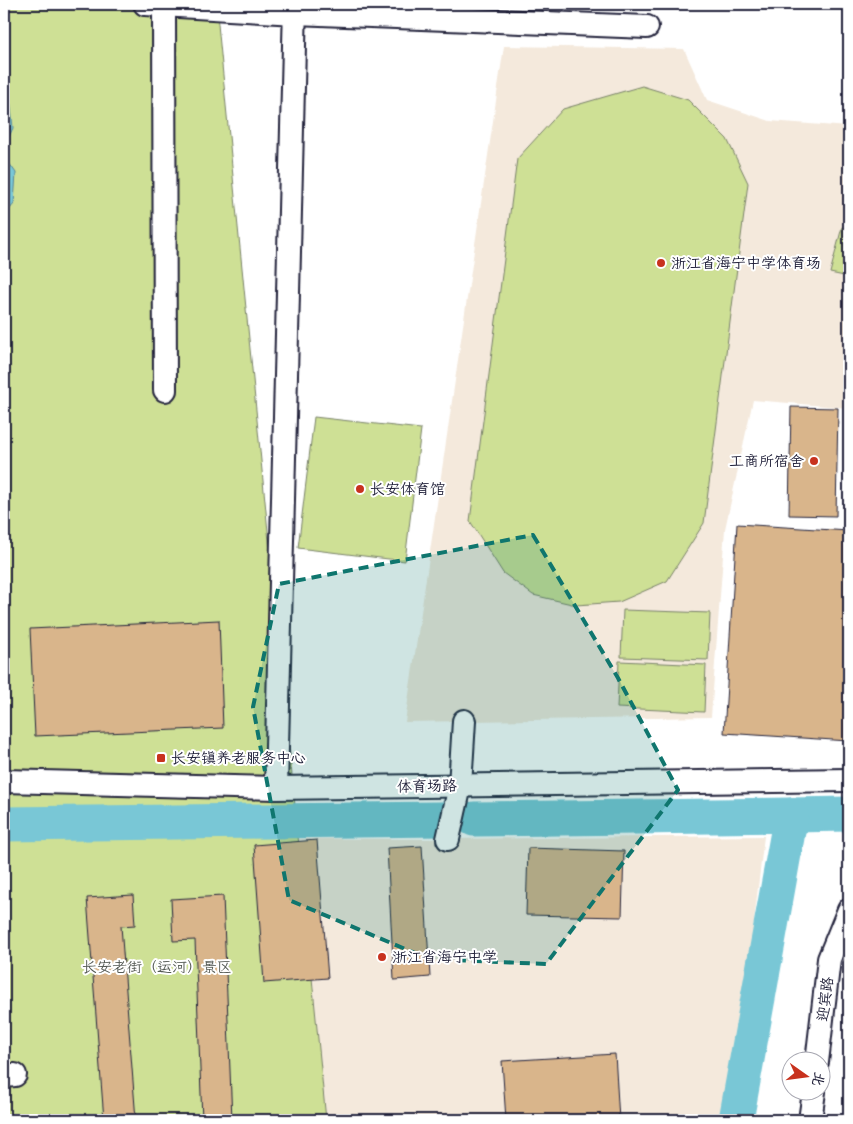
<svg xmlns="http://www.w3.org/2000/svg" width="853" height="1124" font-family="Itim,'LXGW WenKai TC',sans-serif">
	<style>
		.built { fill: #f4e9dc }
		.green { fill: #cee095; stroke: #788168 }
		.water { fill: #79c7d6; stroke: #568598 }
		.lines { fill: none; stroke-linecap: round; stroke-linejoin: round }
		.river { stroke: #79c7d6; stroke-width: 35 }
		.building { fill: #d9b58b; stroke: #22223b }
		.minor-casing { stroke: #22223b; stroke-width: 26 }
		.minor { stroke: #fff; stroke-width: 22 }
		.marked { fill: #0f766e; fill-opacity: 0.2; stroke: #0f766e; stroke-width: 4; stroke-dasharray: 10 6; stroke-linejoin: round }
		.poi-dot { fill: #c8321e; stroke: #fff; stroke-width: 2 }
		.labels { text-anchor: middle; stroke-width: 4; stroke-linejoin: round; paint-order: stroke }
		.poi-label { font-size: 15px; fill: #22223b; stroke: #fff; text-anchor: start }
		.street-label { font-size: 15px; fill: #22223b; stroke: #fff }
		.park-label { font-size: 15px; fill: #565b56; stroke: #fff }
	</style>
	<rect width="100%" height="100%" fill="#fff"/>
	<filter id="ink" filterUnits="userSpaceOnUse"><feTurbulence type="fractalNoise" baseFrequency=".02" numOctaves="2"/><feDisplacementMap in="SourceGraphic" scale="10" xChannelSelector="R" yChannelSelector="G"/><feConvolveMatrix kernelMatrix="1 2 1 2 8 2 1 2 1" color-interpolation-filters="sRGB"/></filter>
	<g filter="url(#ink)">
		<g class="built">
			<path d="M504,46L684,49L707,100L770,121L849,127V408L753,400L725,529L711,717L405,722Z"/>
			<path d="M764,836L731,1120H15L12,838L448,839Z"/>
		</g>
		<g class="green">
			<path d="M4,4H216L326,1120H4Z"/>
			<path d="M642,86L688,100L727,139L748,183L704,523L667,581L619,602L576,605L533,595L503,573L470,521L517,159L563,109Z"/>
			<path d="M842,227L849,229V277L830,273Z"/>
			<path d="M314,417L421,429L405,561L298,548Z"/>
			<path d="M623,610L710,613L708,660L621,657Z"/>
			<path d="M619,661L706,665L704,712L617,708Z"/>
		</g>
		<g class="water">
			<path d="M4,91L10,98L13,128L4,147Z"/>
			<path d="M4,156L16,173L14,204L4,216Z"/>
		</g>
		<g class="lines">
			<g class="river">
				<path d="M791,815L849,814"/>
				<path d="M474,819L791,815L736,1120"/>
				<path d="M4,824L442,819"/>
			</g>
		</g>
		<g class="building">
			<path d="M791,407L838,408L836,516L789,515Z"/>
			<path d="M737,524L849,531V741L724,733Z"/>
			<path d="M219,620L223,728L35,736L30,629Z"/>
			<path d="M317,840L328,978L264,983L254,845Z"/>
			<path d="M422,846L430,977L394,980L387,848Z"/>
			<path d="M528,848L624,851L622,917L526,915Z"/>
			<path d="M133,895L135,925L121,926L136,1120H104L87,898Z"/>
			<path d="M223,896L232,1120H202L195,940L173,941L171,899Z"/>
			<path d="M615,1054L619,1120H506L502,1061Z"/>
		</g>
		<g class="lines">
			<defs>
				<g id="minor">
					<path d="M145,4L295,13L647,27"/>
					<path d="M164,4L165,390"/>
					<path d="M4,781L276,788L849,780"/>
					<path d="M276,788L295,4"/>
					<path d="M448,839L460,786L464,721"/>
					<path d="M817,1062L829,959L849,910"/>
					<path d="M4,1076L15,1075"/>
					<path d="M810,1120L814,1092"/>
				</g>
			</defs>
			<use href="#minor" class="minor-casing"/>
			<use href="#minor" class="minor"/>
		</g>
	</g>
	<path class="marked" d="M533,535L618,678L678,790L546,964L429,959L289,900L253,707L279,584Z"/>
	<g class="poi-dot">
		<circle cx="661" cy="263" r="5"/>
		<circle cx="814" cy="461" r="5"/>
		<circle cx="360" cy="489" r="5"/>
		<rect x="156" y="753" width="10" height="10" rx="2.5"/>
		<circle cx="382" cy="957" r="5"/>
	</g>
	<g class="labels">
		<g class="poi-label">
			<text x="671" y="268">浙江省海宁中学体育场</text>
			<text x="804" y="466" text-anchor="end">工商所宿舍</text>
			<text x="370" y="494">长安体育馆</text>
			<text x="171" y="763">长安镇养老服务中心</text>
			<text x="392" y="962">浙江省海宁中学</text>
		</g>
		<g class="street-label">
			<text transform="translate(427 786) rotate(-1)" y="5">体育场路</text>
			<text transform="translate(825 999) rotate(-83)" y="5">迎宾路</text>
		</g>
		<g class="park-label">
			<text x="157" y="972">长安老街（运河）景区</text>
		</g>
	</g>
	<rect width="853" height="1124" fill="none" stroke="#fff" stroke-width="20"/>
	<rect x="10" y="10" width="833" height="1104" fill="none" stroke="#22223b" stroke-width="2" filter="url(#ink)"/>
	<g transform="translate(806 1076) rotate(104)"><circle r="24" fill="#ffffff" stroke="#a7a7b1"/>
	<path d="M0-4L9 19L0 12L-9 19Z" fill="#c8321e"/>
	<text y="-8" font-size="14" font-weight="bold" text-anchor="middle" fill="#22223b">北</text>
	</g>
</svg>
